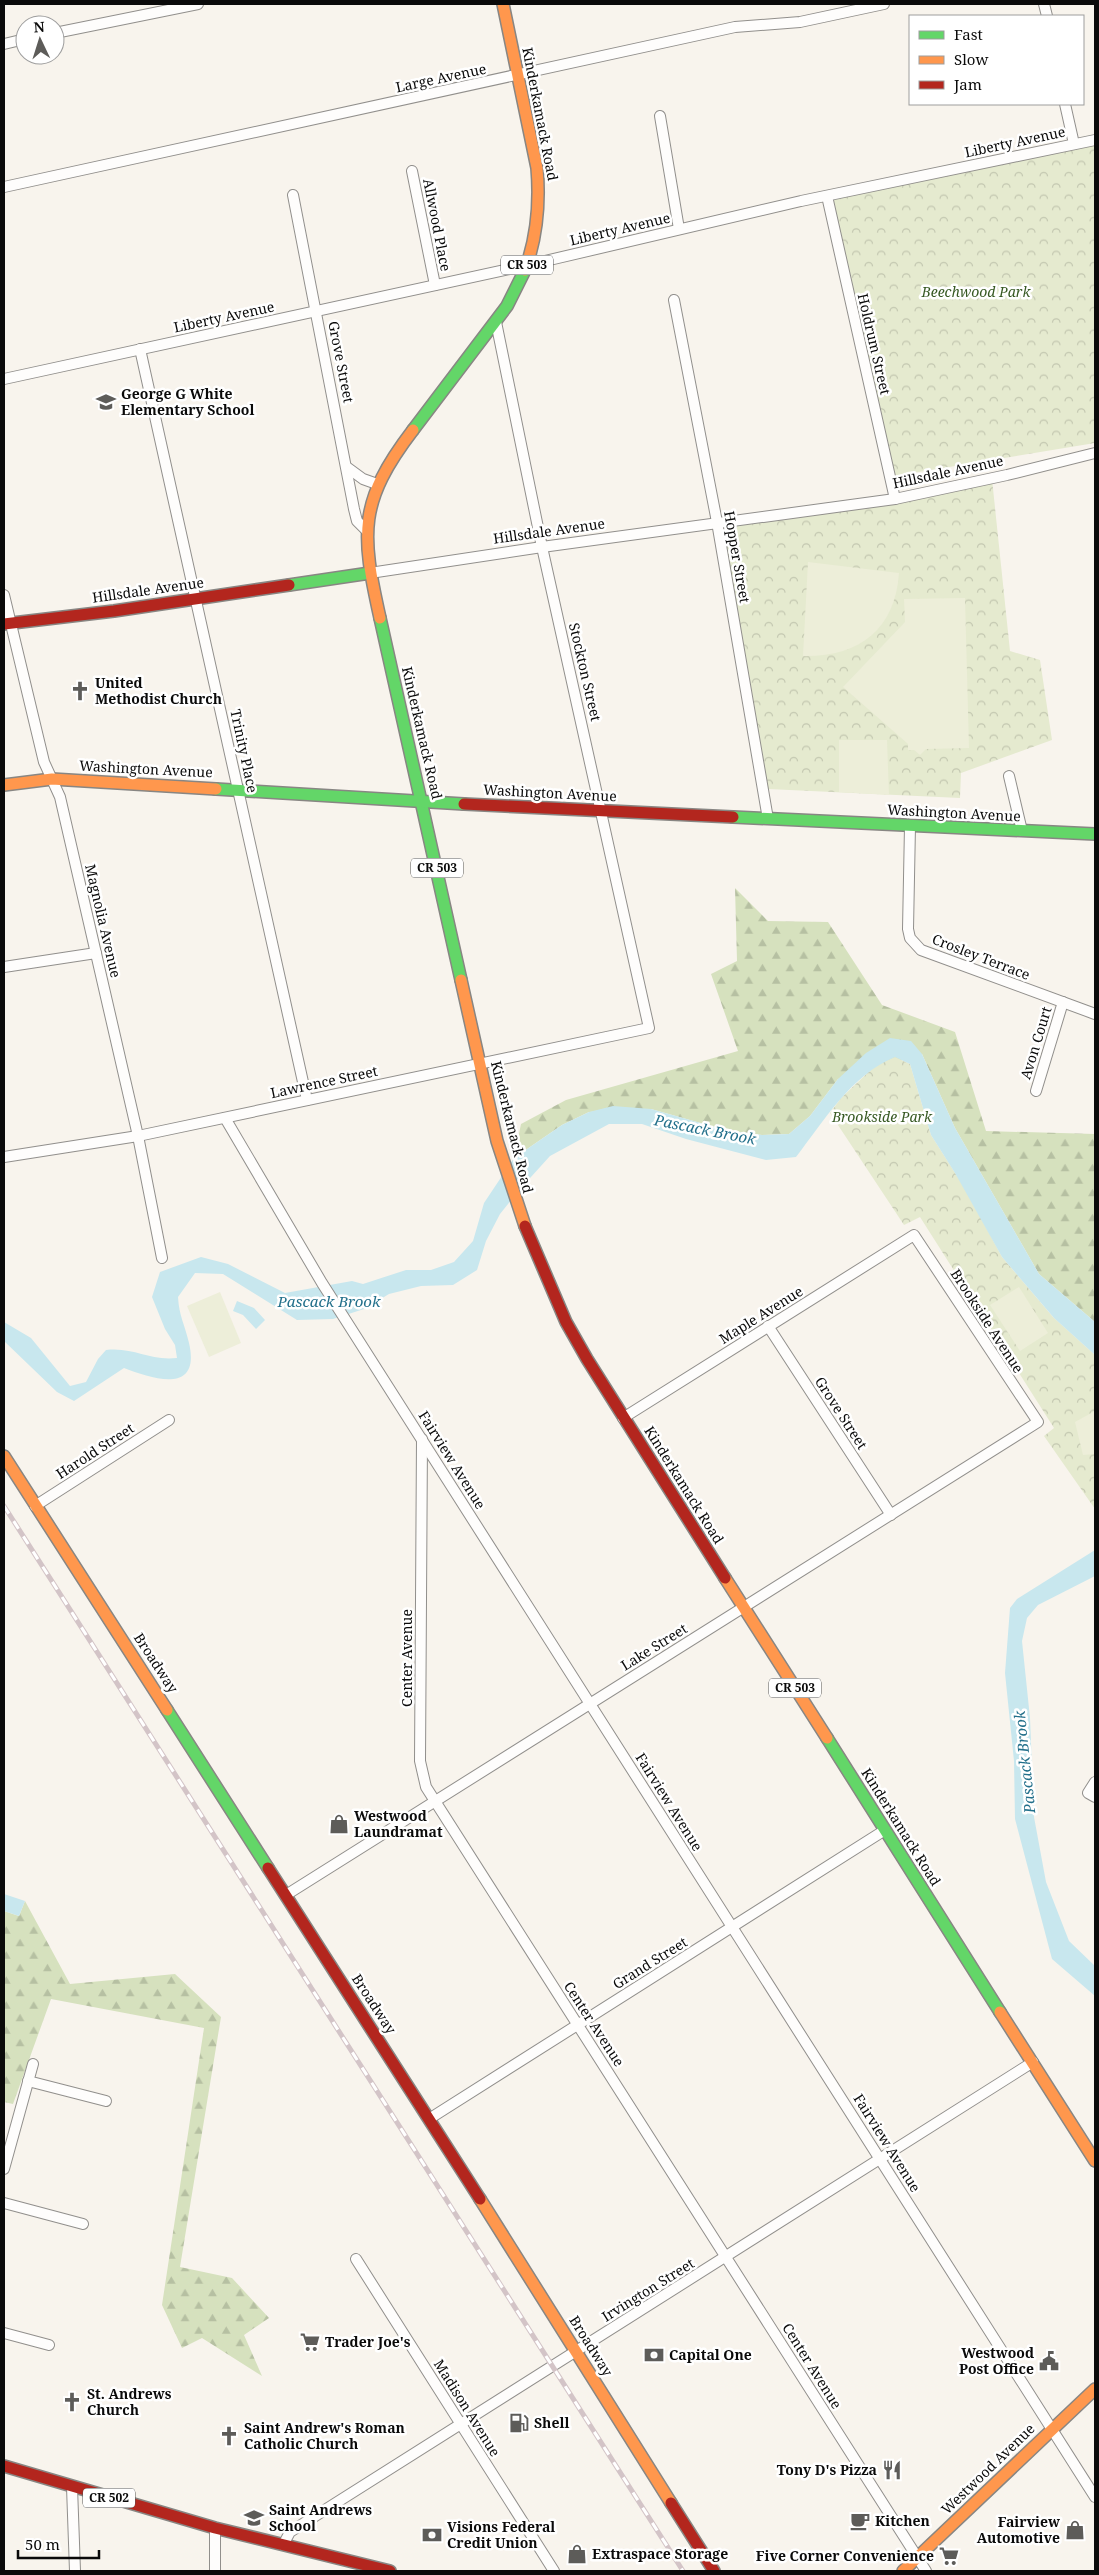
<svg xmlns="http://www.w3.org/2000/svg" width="1099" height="2575" font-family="'Noto Serif',serif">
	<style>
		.forest { fill: url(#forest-firs) }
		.park { fill: url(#park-crowns) }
		.pitch { fill: #edeed9 }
		.water { fill: #c8e7ee }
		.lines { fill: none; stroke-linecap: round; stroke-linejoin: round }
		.street-casing { stroke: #918f8c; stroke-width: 12 }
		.fast-casing { stroke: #888683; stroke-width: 14 }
		.slow-casing { stroke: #888683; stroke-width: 14 }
		.jam-casing { stroke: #888683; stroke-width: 14 }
		.street { stroke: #fefdfc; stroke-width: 10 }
		.fast { stroke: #63d668; stroke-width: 11 }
		.slow { stroke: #ff974d; stroke-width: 11 }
		.jam { stroke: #b3261e; stroke-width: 11 }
		.rail-casing { stroke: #d3c4c7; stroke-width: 5 }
		.rail { stroke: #fff; stroke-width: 3; stroke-dasharray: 9; stroke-linecap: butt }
		.labels { text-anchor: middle; stroke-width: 5; stroke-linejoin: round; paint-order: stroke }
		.shield { fill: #fff; stroke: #545454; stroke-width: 1 }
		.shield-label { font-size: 12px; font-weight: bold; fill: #0a0a0a }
		.street-label { font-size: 14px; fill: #0a0a0a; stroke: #fff }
		.park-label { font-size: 14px; font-style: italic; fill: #375923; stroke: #fff }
		.poi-label { font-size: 14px; font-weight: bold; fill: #0a0a0a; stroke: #fff; text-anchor: start }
		.water-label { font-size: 15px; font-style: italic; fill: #23708b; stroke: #fff }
	</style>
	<defs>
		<pattern id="forest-firs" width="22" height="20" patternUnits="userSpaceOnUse" patternTransform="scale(1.25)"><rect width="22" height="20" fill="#d6e1be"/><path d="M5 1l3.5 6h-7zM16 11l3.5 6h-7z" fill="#b6c0a2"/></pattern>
		<pattern id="park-crowns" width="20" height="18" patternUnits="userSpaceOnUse" patternTransform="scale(1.25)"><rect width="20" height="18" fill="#e5eacf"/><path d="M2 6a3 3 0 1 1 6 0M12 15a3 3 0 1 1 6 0" fill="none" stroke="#c3c7b0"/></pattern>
	</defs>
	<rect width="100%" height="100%" fill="#f8f4ed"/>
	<g class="forest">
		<path d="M735,888L768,921L828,922L882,1005L955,1032L986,1131L1095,1134V1322L1039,1274L955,1128L922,1054L838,1079L810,1116L789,1134L762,1135L729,1131L651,1109L589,1112L562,1125L514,1158L521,1124L566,1100L738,1051L711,974L737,961Z"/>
		<path d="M25,1901L70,1984L175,1974L221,2017L180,2267L232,2278L269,2318L244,2335L262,2376L202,2338L182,2348L162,2305L204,2028L51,1999L13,2104L4,2102V1911L19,1916Z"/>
	</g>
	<g class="park">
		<path d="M1095,143V443L894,476L831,199Z"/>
		<path d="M992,479L1010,651L1040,660L1052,740L961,773L960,798L768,789L717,522Z"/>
		<path d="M895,1057L910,1064L931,1135L966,1190L1002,1257L1053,1317L1095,1355V1509L1044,1436L1054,1428L920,1217L904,1225L830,1113L841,1098L876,1065Z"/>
	</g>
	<g class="pitch">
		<path d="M808,562L899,573C895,630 859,657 803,656Z"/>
		<path d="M965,598L969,748L926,749L920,755L914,750H908V744L843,687L905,622L904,599Z"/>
		<path d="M839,740H887L889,795L839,792Z"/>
		<path d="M1019,1287L1048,1333L1020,1351L990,1305Z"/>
		<path d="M220,1292L241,1343L209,1357L187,1306Z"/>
		<path d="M1095,1411V1454L1083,1455L1075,1422Z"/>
	</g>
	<g class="water">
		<path d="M890,1038L911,1041L922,1054L955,1128L1039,1274L1095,1322V1355L1054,1318L1002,1257L955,1173L931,1135L910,1064L895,1057C851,1075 824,1121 796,1157L766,1160L686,1139L642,1124H609L550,1156L521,1188L500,1214L486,1241L477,1270L453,1285L421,1286L389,1294L364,1309L333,1319L297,1320L223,1274L195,1273L178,1297C179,1316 185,1325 189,1343C201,1395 153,1379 124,1368L74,1401L57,1392L4,1341V1322L31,1338L70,1386L86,1382L98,1359L106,1350C135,1347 148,1361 177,1358L175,1345L165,1329L152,1297L160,1272L201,1257L228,1264L285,1293L352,1281L363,1284L406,1270H431L454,1262L473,1241L484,1203L514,1158L562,1125L589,1112L613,1106L651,1109L729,1131L762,1135L789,1134L810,1116L838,1079L866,1053Z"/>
		<path d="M237,1301L254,1308L265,1320L256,1329L243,1315L233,1311Z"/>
		<path d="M1095,1550V1576L1038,1605L1027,1618L1022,1641L1030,1718L1034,1817L1046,1882L1069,1941L1095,1966V1996L1052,1959L1015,1819L1014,1761L1005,1673L1010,1608L1017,1599Z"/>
		<path d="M4,1894L25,1901L19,1916L4,1911Z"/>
	</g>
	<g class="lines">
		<defs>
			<g id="street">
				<path d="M1044,4L1047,16"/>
				<path d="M55,33L198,4"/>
				<path d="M4,44L25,39"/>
				<path d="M1065,104L1074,144"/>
				<path d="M660,116L679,229"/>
				<path d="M412,171L435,285"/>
				<path d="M4,187L735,27L800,22L884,4"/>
				<path d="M293,195L354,509L357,521L367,531"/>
				<path d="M827,196L895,499"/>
				<path d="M674,300L717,522L768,819"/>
				<path d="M140,349L307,1100"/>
				<path d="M4,379L528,265L801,201L1095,140"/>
				<path d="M348,468L363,479L377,484"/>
				<path d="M370,573L542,547L895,499L1007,475L1095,453"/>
				<path d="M4,595L44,762L60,797L138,1136L162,1258"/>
				<path d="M1009,776L1022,831"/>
				<path d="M910,826L908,929L910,938L921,950L1095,1014"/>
				<path d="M4,967L96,953"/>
				<path d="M1036,1091L1063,1002"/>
				<path d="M225,1118L322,1283L1095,2497"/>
				<path d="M4,1157L138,1136L649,1028L542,547L496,322"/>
				<path d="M768,1326L891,1515"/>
				<path d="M422,1439L420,1761L426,1787L926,2571"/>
				<path d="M35,1506L169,1420"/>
				<path d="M1095,1782L1088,1793L1095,1797"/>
				<path d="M286,1895L1038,1422L914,1235L623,1418"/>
				<path d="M28,2081L106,2101"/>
				<path d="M429,2119L885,1830"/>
				<path d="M4,2169L33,2064"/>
				<path d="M4,2203L83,2224"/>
				<path d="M356,2259L554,2571"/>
				<path d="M4,2333L49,2345"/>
				<path d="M72,2487L75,2571"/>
				<path d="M215,2528V2571"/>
				<path d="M283,2545L290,2532L1033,2062"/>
			</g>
			<g id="fast">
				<path d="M413,430L507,306L525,270"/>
				<path d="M289,585L370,573"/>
				<path d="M380,618L461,980"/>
				<path d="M216,789L464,804"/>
				<path d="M733,817L1095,834"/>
				<path d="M167,1710L268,1868"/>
				<path d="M827,1738L1000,2012"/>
			</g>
			<g id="slow">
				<path d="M503,4L537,168C540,203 537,237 525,270"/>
				<path d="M380,618C361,533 358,502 413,430"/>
				<path d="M4,785L52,779L216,789"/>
				<path d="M461,980L497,1141L525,1226"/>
				<path d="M4,1456L167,1710"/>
				<path d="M725,1578L827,1738"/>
				<path d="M1000,2012L1095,2161"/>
				<path d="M480,2199L671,2503"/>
				<path d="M903,2571L1095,2389"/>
			</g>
			<g id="jam">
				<path d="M4,624L114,611L289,585"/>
				<path d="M464,804L733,817"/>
				<path d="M525,1226L566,1322L587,1359L725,1578"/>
				<path d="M268,1868L480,2199"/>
				<path d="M4,2466L215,2528L390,2571"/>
				<path d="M671,2503L714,2571"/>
			</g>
		</defs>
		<use href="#street" class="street-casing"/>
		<use href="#fast" class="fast-casing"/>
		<use href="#slow" class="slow-casing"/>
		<use href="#jam" class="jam-casing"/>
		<use href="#street" class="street"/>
		<use href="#fast" class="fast"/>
		<use href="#slow" class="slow"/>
		<use href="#jam" class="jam"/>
		<defs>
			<path id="rail" d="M4,1506L683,2571"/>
		</defs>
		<use href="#rail" class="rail-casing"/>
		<use href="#rail" class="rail"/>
	</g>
	<defs>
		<symbol id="school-bare" viewBox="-9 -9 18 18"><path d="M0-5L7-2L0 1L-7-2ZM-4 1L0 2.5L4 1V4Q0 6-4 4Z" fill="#5d5c59" stroke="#fff" stroke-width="2.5" paint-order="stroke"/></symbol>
		<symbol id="church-bare" viewBox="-9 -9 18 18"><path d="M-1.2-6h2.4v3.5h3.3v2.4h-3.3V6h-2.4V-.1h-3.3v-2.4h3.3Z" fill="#5d5c59" stroke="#fff" stroke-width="2.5" paint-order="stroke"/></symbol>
		<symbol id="shop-bare" viewBox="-9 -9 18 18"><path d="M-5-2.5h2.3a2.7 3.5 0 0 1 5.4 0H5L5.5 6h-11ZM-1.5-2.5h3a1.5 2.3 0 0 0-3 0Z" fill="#5d5c59" stroke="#fff" stroke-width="2.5" paint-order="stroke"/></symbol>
		<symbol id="supermarket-bare" viewBox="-9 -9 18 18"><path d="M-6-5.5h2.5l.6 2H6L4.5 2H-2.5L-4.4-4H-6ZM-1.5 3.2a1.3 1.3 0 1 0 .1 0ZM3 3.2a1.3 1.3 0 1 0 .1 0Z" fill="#5d5c59" stroke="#fff" stroke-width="2.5" paint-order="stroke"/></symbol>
		<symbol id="bank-bare" viewBox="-9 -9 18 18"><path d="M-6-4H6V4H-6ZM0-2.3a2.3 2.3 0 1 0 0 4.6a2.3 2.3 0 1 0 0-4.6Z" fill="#5d5c59" stroke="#fff" stroke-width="2.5" paint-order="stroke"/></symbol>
		<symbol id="civic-bare" viewBox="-9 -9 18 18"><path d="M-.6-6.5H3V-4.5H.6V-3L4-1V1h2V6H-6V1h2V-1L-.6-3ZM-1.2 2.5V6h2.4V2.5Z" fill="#5d5c59" stroke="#fff" stroke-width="2.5" paint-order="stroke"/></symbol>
		<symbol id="fuel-bare" viewBox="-9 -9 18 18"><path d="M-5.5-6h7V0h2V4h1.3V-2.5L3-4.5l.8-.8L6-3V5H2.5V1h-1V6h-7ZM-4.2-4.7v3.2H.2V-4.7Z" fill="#5d5c59" stroke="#fff" stroke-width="2.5" paint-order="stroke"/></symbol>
		<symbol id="restaurant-bare" viewBox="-9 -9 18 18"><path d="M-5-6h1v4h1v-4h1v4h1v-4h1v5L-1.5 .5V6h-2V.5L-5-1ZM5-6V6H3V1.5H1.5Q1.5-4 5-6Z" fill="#5d5c59" stroke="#fff" stroke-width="2.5" paint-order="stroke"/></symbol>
		<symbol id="cafe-bare" viewBox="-9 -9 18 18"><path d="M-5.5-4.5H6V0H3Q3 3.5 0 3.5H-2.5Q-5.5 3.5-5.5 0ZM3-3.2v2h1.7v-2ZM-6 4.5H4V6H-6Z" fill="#5d5c59" stroke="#fff" stroke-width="2.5" paint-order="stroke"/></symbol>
	</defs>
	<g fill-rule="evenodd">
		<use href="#school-bare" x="92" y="388" width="28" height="28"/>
		<use href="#church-bare" x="66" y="677" width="28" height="28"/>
		<use href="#shop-bare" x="325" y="1810" width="28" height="28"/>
		<use href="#supermarket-bare" x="296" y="2328" width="28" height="28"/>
		<use href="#bank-bare" x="640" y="2341" width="28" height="28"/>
		<use href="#civic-bare" x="1035" y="2347" width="28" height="28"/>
		<use href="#church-bare" x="58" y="2388" width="28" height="28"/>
		<use href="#fuel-bare" x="505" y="2409" width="28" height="28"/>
		<use href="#church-bare" x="215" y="2422" width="28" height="28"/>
		<use href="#restaurant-bare" x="878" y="2456" width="28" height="28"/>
		<use href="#school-bare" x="240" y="2504" width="28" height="28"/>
		<use href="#cafe-bare" x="846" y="2507" width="28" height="28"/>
		<use href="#shop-bare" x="1061" y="2516" width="28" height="28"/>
		<use href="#bank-bare" x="418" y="2521" width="28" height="28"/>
		<use href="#shop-bare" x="563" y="2540" width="28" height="28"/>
		<use href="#supermarket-bare" x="935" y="2542" width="28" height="28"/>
	</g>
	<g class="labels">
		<g class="shield">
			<rect x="501" y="255.5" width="52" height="19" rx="4"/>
			<rect x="411" y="858.5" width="52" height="19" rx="4"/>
			<rect x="769" y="1678.5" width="52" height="19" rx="4"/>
			<rect x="83" y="2488.5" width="52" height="19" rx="4"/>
		</g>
		<g class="shield-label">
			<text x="527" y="269">CR 503</text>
			<text x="437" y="872">CR 503</text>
			<text x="795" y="1692">CR 503</text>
			<text x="109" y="2502">CR 502</text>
		</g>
		<g class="street-label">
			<text transform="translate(441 78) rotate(-12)" y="5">Large Avenue</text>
			<text transform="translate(540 114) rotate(79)" y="5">Kinderkamack Road</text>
			<text transform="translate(1015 142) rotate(-12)" y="5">Liberty Avenue</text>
			<text transform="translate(437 225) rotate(79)" y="5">Allwood Place</text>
			<text transform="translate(620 229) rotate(-13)" y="5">Liberty Avenue</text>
			<text transform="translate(224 317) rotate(-12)" y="5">Liberty Avenue</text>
			<text transform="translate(874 344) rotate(77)" y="5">Holdrum Street</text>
			<text transform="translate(341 362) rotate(79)" y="5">Grove Street</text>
			<text transform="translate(948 472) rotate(-12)" y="5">Hillsdale Avenue</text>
			<text transform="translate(549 531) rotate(-8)" y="5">Hillsdale Avenue</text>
			<text transform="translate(737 557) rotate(80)" y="5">Hopper Street</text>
			<text transform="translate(148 590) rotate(-8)" y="5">Hillsdale Avenue</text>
			<text transform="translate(585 672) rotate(77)" y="5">Stockton Street</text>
			<text transform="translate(422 733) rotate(77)" y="5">Kinderkamack Road</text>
			<text transform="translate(244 751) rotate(78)" y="5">Trinity Place</text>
			<text transform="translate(146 769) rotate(3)" y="5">Washington Avenue</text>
			<text transform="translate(550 793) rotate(3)" y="5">Washington Avenue</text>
			<text transform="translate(954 813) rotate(3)" y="5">Washington Avenue</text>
			<text transform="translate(103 921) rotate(77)" y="5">Magnolia Avenue</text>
			<text transform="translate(981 957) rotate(21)" y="5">Crosley Terrace</text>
			<text transform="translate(1036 1043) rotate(-73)" y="5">Avon Court</text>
			<text transform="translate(324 1082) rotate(-12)" y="5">Lawrence Street</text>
			<text transform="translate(512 1127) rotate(76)" y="5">Kinderkamack Road</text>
			<text transform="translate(761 1315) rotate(-32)" y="5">Maple Avenue</text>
			<text transform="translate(987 1321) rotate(57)" y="5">Brookside Avenue</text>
			<text transform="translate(841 1413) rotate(57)" y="5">Grove Street</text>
			<text transform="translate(95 1451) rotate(-33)" y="5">Harold Street</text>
			<text transform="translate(452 1460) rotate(58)" y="5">Fairview Avenue</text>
			<text transform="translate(684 1485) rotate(58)" y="5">Kinderkamack Road</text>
			<text transform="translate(654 1647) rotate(-32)" y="5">Lake Street</text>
			<text transform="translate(407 1658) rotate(-90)" y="5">Center Avenue</text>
			<text transform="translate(156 1663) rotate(57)" y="5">Broadway</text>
			<text transform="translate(669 1802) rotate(58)" y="5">Fairview Avenue</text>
			<text transform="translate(901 1827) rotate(58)" y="5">Kinderkamack Road</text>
			<text transform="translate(650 1963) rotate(-32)" y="5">Grand Street</text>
			<text transform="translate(374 2004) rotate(57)" y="5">Broadway</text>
			<text transform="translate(594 2024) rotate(57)" y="5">Center Avenue</text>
			<text transform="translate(887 2143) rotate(58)" y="5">Fairview Avenue</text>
			<text transform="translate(648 2290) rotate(-32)" y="5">Irvington Street</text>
			<text transform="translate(591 2346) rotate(58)" y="5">Broadway</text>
			<text transform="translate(812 2366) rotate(58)" y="5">Center Avenue</text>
			<text transform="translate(467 2408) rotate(58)" y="5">Madison Avenue</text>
			<text transform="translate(988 2469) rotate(-44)" y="5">Westwood Avenue</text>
		</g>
		<g class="park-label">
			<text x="976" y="297">Beechwood Park</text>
			<text x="882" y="1122">Brookside Park</text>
		</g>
		<g class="poi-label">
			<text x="121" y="399">George G White<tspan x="121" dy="16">Elementary School</tspan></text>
			<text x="95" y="688">United<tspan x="95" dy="16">Methodist Church</tspan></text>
			<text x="354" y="1821">Westwood<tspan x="354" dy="16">Laundramat</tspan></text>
			<text x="325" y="2347">Trader Joe's</text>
			<text x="1034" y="2358" text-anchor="end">Westwood<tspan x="1034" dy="16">Post Office</tspan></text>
			<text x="669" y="2360">Capital One</text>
			<text x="87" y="2399">St. Andrews<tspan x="87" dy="16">Church</tspan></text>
			<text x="534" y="2428">Shell</text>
			<text x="244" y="2433">Saint Andrew's Roman<tspan x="244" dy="16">Catholic Church</tspan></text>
			<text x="877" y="2475" text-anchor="end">Tony D's Pizza</text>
			<text x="269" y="2515">Saint Andrews<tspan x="269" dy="16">School</tspan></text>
			<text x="875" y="2526">Kitchen</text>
			<text x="1060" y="2527" text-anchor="end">Fairview<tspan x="1060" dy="16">Automotive</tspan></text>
			<text x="447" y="2532">Visions Federal<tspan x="447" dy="16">Credit Union</tspan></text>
			<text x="592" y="2559">Extraspace Storage</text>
			<text x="934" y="2561" text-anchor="end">Five Corner Convenience</text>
		</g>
		<g class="water-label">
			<text transform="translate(705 1130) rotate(11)" y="5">Pascack Brook</text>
			<text x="329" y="1307">Pascack Brook</text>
			<text transform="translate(1025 1762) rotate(-96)" y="5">Pascack Brook</text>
		</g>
	</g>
	<rect width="1099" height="2575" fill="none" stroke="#0a0a0a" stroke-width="10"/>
	<rect x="909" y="15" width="175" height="90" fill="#ffffff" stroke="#9d9d9d"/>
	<rect x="919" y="31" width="25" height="8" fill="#63d668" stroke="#9d9d9d"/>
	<text x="954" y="40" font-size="15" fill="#0a0a0a">Fast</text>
	<rect x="919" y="56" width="25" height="8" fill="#ff974d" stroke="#9d9d9d"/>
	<text x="954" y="65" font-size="15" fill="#0a0a0a">Slow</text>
	<rect x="919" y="81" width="25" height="8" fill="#b3261e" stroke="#9d9d9d"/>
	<text x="954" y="90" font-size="15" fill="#0a0a0a">Jam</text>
	<g transform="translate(40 40) rotate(356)"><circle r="24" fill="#ffffff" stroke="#9d9d9d"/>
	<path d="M0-4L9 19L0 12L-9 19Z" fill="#5d5c59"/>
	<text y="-8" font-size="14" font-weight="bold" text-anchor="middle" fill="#0a0a0a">N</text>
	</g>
	<path d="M18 2550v8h81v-8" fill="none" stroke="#0a0a0a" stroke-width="2.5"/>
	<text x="25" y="2550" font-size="15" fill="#0a0a0a" stroke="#ffffff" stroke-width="4" paint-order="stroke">50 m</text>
</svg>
